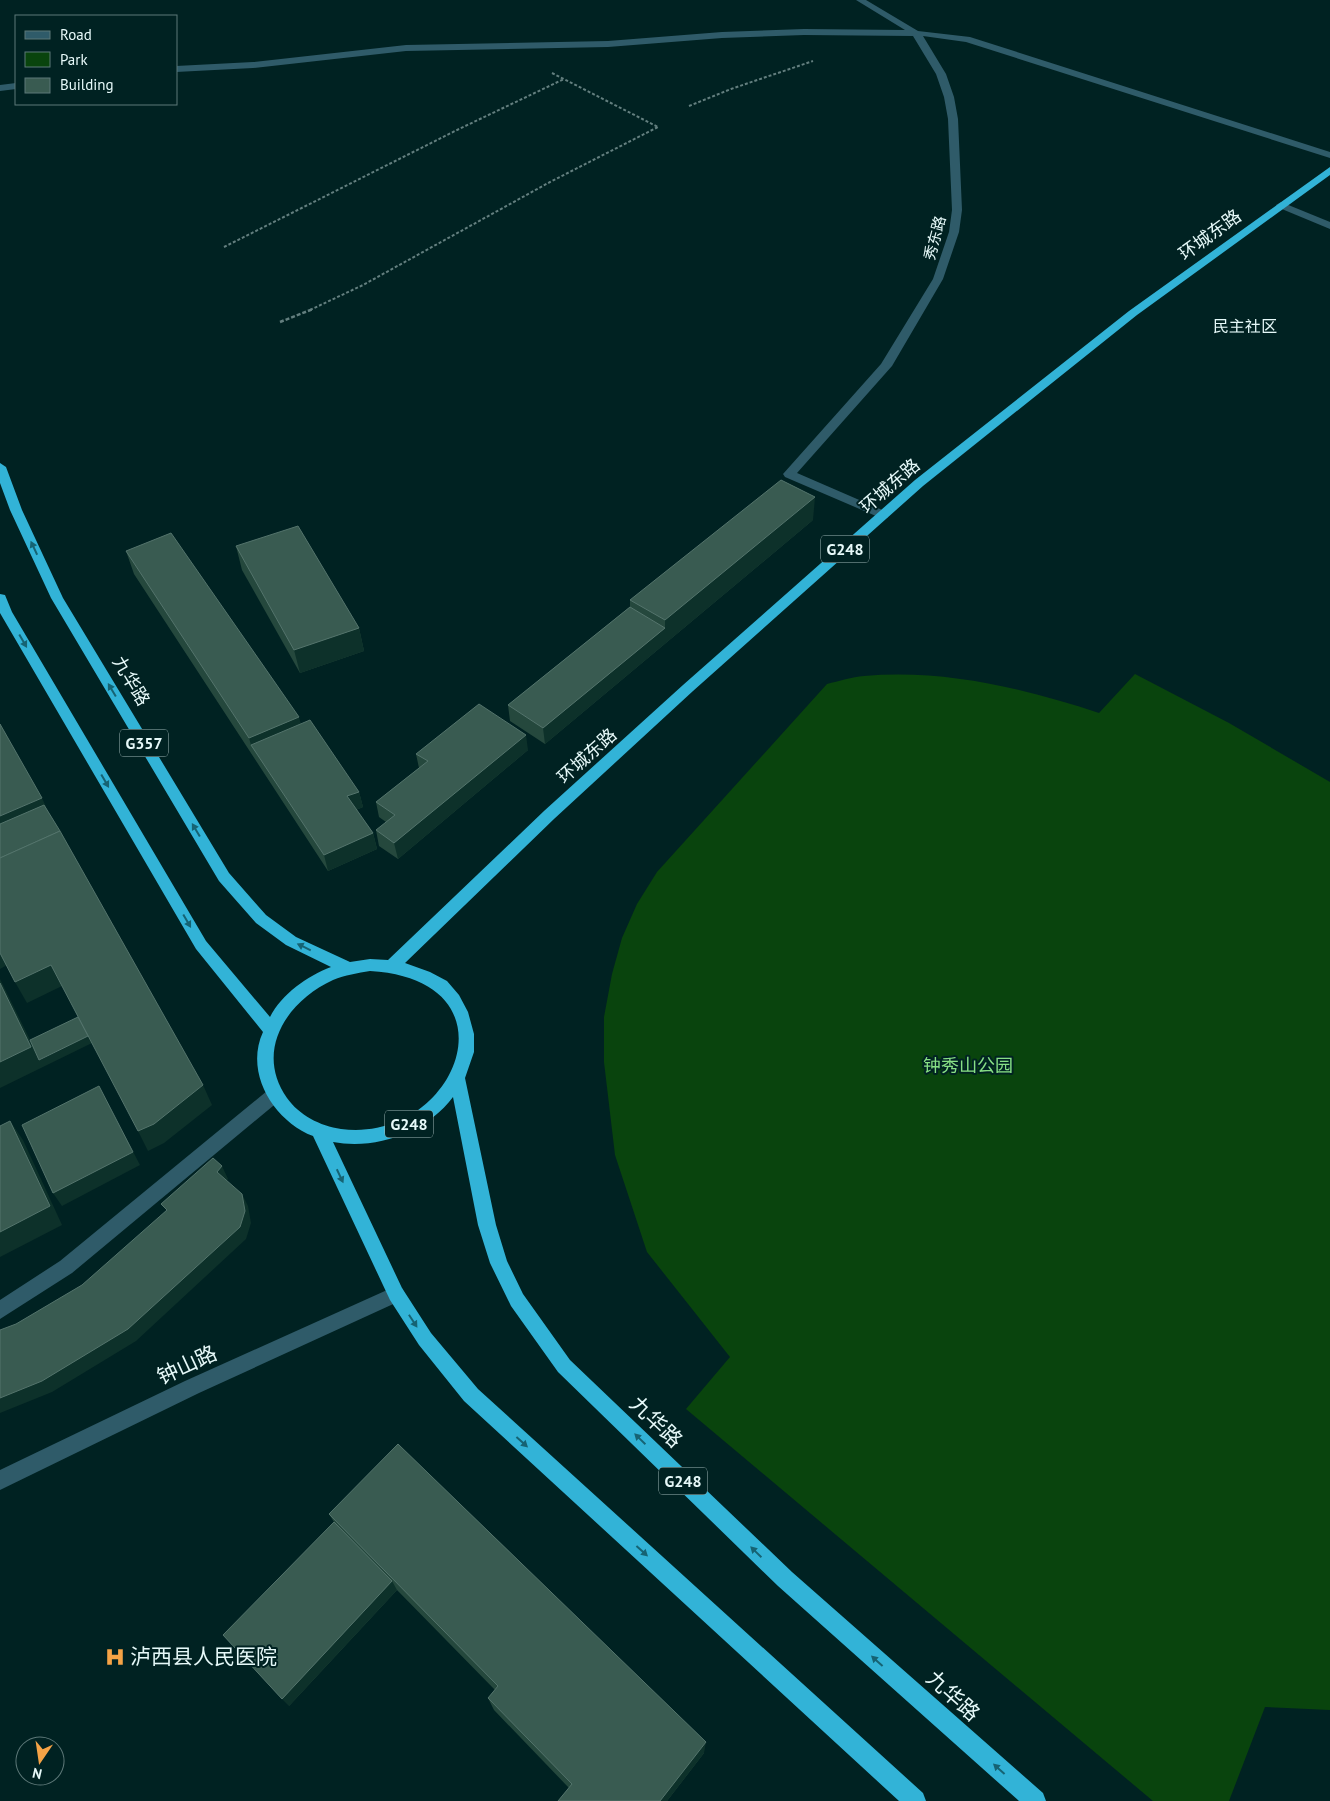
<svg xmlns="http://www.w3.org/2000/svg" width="1330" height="1801" font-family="'PT Sans','Noto Sans SC',sans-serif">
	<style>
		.green { fill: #09440d }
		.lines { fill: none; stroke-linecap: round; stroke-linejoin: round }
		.path-far1 { stroke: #637f7f; stroke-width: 2; stroke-dasharray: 3 2; stroke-linecap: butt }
		.path { stroke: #637f7f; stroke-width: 2.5; stroke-dasharray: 4 2; stroke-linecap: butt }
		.minor { fill: #2f5b69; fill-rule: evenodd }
		.highway { fill: #32b3d7; fill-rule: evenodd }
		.wall { fill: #25483d }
		.shaded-wall { fill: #0d312a }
		.building { fill: #395b51; stroke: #54746c }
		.oneway { fill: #166373 }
		.labels { text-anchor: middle; stroke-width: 4; stroke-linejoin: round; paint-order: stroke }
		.far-street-label { font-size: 15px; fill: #e6f9f9; stroke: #022 }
		.far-neighbourhood-label { font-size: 16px; fill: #e6f9f9; stroke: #022 }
		.shield { fill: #022; stroke: #a1b8b8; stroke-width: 1 }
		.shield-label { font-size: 16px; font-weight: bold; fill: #e6f9f9 }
		.street-label { font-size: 18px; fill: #e6f9f9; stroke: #022 }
		.park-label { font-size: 18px; fill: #87df85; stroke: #022 }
		.near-street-label { font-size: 21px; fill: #e6f9f9; stroke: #022 }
		.near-poi-label { font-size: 21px; fill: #e6f9f9; stroke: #022; text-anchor: start }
	</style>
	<rect width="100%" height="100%" fill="#022"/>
	<path class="green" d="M1135,674L1229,723L1330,782V1710L1265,1707L1229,1801H1153L686,1409L730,1357L647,1252L615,1155L604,1062V1017L612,974L622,938L637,904L657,872L827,684C839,681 852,677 864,676C944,669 1023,688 1099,713Z"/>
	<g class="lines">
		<g class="path-far1">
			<path d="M552,73L658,127"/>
			<path d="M689,106L731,89L813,61"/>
			<path d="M224,247L459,129L564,79"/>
			<path d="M310,310L363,285L550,182L658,127"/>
		</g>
		<path class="path" d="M280,322L313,309"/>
		<g class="minor">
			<path d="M856,0H866L918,31L970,37L1330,152V158L966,42L923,36L946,74L954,97L958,119L962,210L959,232L943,279L892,366L797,473L887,512L889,515L887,518L883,519L785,477L783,474L881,364L933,279L949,232L952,210L948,119L944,97L936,74L913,36L804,35L722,38L608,47L406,51L253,68L176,72V66L253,62L406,45L608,41L722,32L804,29L905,30Z"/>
			<path d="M16,83V89L0,91V85Z"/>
			<path d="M1281,202L1330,222V229L1277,207L1276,205Z"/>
			<path d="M273,1089L279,1091L281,1096L279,1101L72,1273L0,1319V1300L60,1261L267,1091Z"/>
			<path d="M396,1286L402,1288L405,1294L402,1300L199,1393L0,1490V1470L185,1381Z"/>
		</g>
		<path class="highway" d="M1330,167V175L1137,315L923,486L693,691L554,819L405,963L430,972L447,981L459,995L468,1012L474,1034V1052L465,1078L496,1225L507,1261L523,1294L570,1360L792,1572L1043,1793L1046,1801H1019L778,1586L558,1372L511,1306L490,1263L478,1225L453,1097C426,1133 376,1150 333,1142L402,1288L431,1333L478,1389L923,1793L926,1801H899L464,1401L419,1345L390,1300L313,1136C274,1121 244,1073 263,1032L196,949L0,613V594L5,595L12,612L206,941L270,1017C282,994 307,976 331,967L286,945L256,923L219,881L51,598L10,510L0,483V463L6,467L22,510L63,598L229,873L266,915L296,937L350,962L370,959L388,960L544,811L683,685L915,480L1129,311ZM370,971C522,980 456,1144 341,1129C320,1126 299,1115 287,1098C254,1051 287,1001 333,980C345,975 358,973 370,971Z"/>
	</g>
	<g class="wall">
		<path d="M813,520L545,744L510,721L508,705L630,607V600Z"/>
		<path d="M236,546L359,628L364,651L300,673L242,570Z"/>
		<path d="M126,551L300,724L359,792L363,807L356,810L373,833L377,849L328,871L134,574Z"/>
		<path d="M528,750L398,859L379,846L376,830L386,822L379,817L376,802L419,768L416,754Z"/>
		<path d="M329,1514L704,1753L667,1801H558L569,1788L494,1710L488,1698L495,1690L397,1590L289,1706L334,1522Z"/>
	</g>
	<g class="shaded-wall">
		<path d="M815,497L813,520L545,744L543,728L665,628V620Z"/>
		<path d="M359,628L364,651L300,673L294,650Z"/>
		<path d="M299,717L305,739L251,745L249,738Z"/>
		<path d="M526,735L528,750L398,859L394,843Z"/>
		<path d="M359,792L363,807L351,812L347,796Z"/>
		<path d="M42,798L52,820L0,843V816Z"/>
		<path d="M373,833L377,849L328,871L324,855Z"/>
		<path d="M0,952L7,965L0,969Z"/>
		<path d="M51,965L62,986L27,1003L15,982Z"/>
		<path d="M0,979L40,1060L88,1036L92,1043L0,1088Z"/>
		<path d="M203,1085L212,1105L164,1143L148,1151L138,1131Z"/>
		<path d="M99,1086L140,1165L62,1206L53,1193Z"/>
		<path d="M10,1121L23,1140L62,1225L0,1257V1232Z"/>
		<path d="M222,1166L228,1179L223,1185L217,1172Z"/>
		<path d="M242,1194L248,1206L251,1223L246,1239L136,1341L52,1392L0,1413V1398Z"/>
		<path d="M392,1581L397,1590L289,1706L282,1699Z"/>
		<path d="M706,1742L704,1753L667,1801H660Z"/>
	</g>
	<g class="building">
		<path d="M781,480L815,497L665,620L630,600Z"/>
		<path d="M298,526L359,628L294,650L236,546Z"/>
		<path d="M171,533L299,717L249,738L126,551Z"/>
		<path d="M630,607L665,628L543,728L508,705Z"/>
		<path d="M479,704L526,735L394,843L376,830L395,815L376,802L428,761L416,754Z"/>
		<path d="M310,720L359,792L347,796L373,833L324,855L251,745Z"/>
		<path d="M0,724L42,798L0,816Z"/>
		<path d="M44,805L60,831L0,858V824Z"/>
		<path d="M60,831L203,1085L154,1124L138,1131L51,965L15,982L0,953V858Z"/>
		<path d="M0,983L31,1047L0,1062Z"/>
		<path d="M78,1017L88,1036L39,1060L30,1040Z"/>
		<path d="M99,1086L133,1152L53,1193L22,1125Z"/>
		<path d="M10,1121L50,1206L0,1232V1126Z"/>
		<path d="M213,1158L222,1166L217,1172L242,1194L245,1211L240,1227L128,1329L42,1381L0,1398V1330L16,1324L82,1285L167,1210L161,1204Z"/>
		<path d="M398,1444L706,1742L660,1801H558L572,1784L488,1698L498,1686L329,1514Z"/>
		<path d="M334,1522L392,1581L282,1699L223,1635Z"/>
	</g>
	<defs><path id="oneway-solid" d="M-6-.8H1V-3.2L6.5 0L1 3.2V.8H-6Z" transform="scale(1.25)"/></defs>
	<g class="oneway">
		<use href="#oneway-solid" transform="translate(34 548) rotate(-115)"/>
		<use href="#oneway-solid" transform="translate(23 641) rotate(60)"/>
		<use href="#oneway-solid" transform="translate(112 690) rotate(-121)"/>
		<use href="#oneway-solid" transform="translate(105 781) rotate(60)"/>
		<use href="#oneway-solid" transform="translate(196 830) rotate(-121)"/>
		<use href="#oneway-solid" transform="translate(187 921) rotate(60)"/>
		<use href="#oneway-solid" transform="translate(304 947) rotate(-154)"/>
		<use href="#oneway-solid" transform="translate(340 1176) rotate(65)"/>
		<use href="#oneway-solid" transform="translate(413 1321) rotate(57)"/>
		<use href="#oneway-solid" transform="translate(640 1439) rotate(-136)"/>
		<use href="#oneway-solid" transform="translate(522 1442) rotate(42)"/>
		<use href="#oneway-solid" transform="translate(642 1551) rotate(42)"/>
		<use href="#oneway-solid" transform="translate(756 1552) rotate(-136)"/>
		<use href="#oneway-solid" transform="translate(877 1661) rotate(-138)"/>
		<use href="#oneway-solid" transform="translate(999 1769) rotate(-138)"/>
	</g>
	<defs>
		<symbol id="hospital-bare" viewBox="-9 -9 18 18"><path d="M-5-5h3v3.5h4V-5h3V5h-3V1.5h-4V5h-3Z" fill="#f5a346" stroke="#022" stroke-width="2.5" paint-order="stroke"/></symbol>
	</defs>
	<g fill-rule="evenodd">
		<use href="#hospital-bare" x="101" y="1643" width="28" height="28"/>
	</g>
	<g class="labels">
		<g class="far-street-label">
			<text transform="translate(935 238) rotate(-75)" y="5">秀东路</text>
		</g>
		<g class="far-neighbourhood-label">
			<text x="1245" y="332">民主社区</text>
		</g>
		<g class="shield">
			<rect x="821" y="535.5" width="48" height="27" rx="4"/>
			<rect x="120" y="729.5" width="48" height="27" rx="4"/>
			<rect x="385" y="1110.5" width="48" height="27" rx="4"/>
			<rect x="659" y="1467.5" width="48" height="27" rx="4"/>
		</g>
		<g class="shield-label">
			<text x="845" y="555">G248</text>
			<text x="144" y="749">G357</text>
			<text x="409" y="1130">G248</text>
			<text x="683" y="1487">G248</text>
		</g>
		<g class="street-label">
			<text transform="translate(1210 235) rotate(-36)" y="6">环城东路</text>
			<text transform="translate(890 486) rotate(-41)" y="6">环城东路</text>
			<text transform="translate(131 681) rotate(59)" y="6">九华路</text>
			<text transform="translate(587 756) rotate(-42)" y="6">环城东路</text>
		</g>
		<g class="park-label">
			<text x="968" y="1072">钟秀山公园</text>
		</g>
		<g class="near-street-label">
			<text transform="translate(187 1365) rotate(-25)" y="7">钟山路</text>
			<text transform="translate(656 1422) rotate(44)" y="7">九华路</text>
			<text transform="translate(953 1696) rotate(42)" y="7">九华路</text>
		</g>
		<g class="near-poi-label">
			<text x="130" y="1664">泸西县人民医院</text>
		</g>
	</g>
	<rect x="15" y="15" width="162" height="90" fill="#002222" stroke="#5c7878"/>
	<rect x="25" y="31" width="25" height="8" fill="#2f5b69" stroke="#5c7878"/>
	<text x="60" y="40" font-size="15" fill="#e6f9f9">Road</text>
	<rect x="25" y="52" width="25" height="15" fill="#09440d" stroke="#5c7878"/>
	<text x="60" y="65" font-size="15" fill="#e6f9f9">Park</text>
	<rect x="25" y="78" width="25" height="15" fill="#395b51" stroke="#5c7878"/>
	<text x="60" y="90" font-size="15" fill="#e6f9f9">Building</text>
	<g transform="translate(40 1761) rotate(193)"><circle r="24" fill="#002222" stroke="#5c7878"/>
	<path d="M0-4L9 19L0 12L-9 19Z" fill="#f5a346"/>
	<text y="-8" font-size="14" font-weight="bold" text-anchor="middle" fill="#e6f9f9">N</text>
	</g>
</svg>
